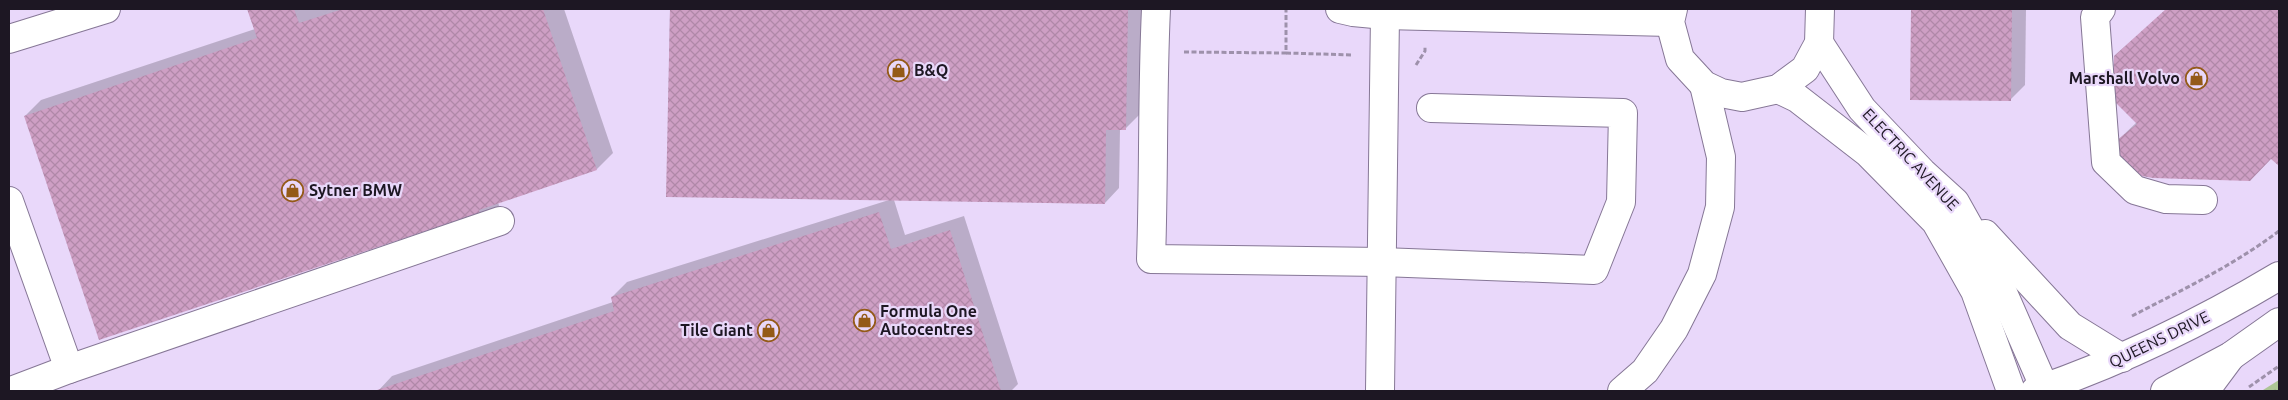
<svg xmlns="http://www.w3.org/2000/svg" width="2288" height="400" font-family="Ubuntu,sans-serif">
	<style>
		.forest { fill: url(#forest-firs) }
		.shadow { fill: #0003 }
		.building { fill: url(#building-cross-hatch) }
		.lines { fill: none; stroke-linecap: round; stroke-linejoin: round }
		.minor-casing { stroke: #867796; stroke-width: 30 }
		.major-casing { stroke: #867796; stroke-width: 30 }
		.path { stroke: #9e91ab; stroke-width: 3; stroke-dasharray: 5 2.5; stroke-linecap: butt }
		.minor { stroke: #fff; stroke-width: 28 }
		.major { stroke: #fff; stroke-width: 28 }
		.labels { text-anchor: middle; stroke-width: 4.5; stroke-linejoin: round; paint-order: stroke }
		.poi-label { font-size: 16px; font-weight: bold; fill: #1d1723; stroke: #e9d8fa; text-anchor: start }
		.street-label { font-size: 16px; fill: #1d1723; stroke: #e9d8fa }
	</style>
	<defs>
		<pattern id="forest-firs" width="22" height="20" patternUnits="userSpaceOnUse" patternTransform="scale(1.25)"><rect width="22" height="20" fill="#adc595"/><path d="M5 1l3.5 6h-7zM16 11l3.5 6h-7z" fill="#94a880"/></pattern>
		<pattern id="building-cross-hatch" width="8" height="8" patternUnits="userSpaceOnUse" patternTransform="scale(1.25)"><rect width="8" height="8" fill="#ce9fc4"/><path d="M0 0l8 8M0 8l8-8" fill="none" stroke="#b088a8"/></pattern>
	</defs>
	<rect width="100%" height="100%" fill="#e9d8fa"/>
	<path class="forest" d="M2279,380V391H2263V390Z"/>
	<g class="shadow">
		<path d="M248,9H564L613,153L597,169L498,202L499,206L483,222L457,219L25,116L41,100L255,29Z"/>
		<path d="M670,9H1141L1140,114L1125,129H1120L1119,188L1105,203L894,200L905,235L964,216L1018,384L1011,391H378L392,376L613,302L612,297L627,282L889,200L667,196Z"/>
		<path d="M1912,9H2026L2025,85L2011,99H1912Z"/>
		<path d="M2168,9H2279V165L2271,158L2117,141L2137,122L2128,45Z"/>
	</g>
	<g class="building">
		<path d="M247,9H294L299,23L343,9H543L597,170L479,210L483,223L460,231L456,221L99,340L24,116L257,38Z"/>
		<path d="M670,9H1128L1126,130H1106L1105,204L666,197Z"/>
		<path d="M1911,9H2012L2011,101L1910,100Z"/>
		<path d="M2166,9H2279V166L2271,159L2250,181L2153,178L2142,176L2130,168L2119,154L2116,141L2137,124L2113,100L2114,56Z"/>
		<path d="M879,212L891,249L950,230L1001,391H374L614,311L611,297Z"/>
	</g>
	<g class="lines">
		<defs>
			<g id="minor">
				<path d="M1156,9C1152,92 1154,176 1151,259L1382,262L1594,270L1621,202L1623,113L1431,108"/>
				<path d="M1340,9L1353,12L1385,15L1670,22"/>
				<path d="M1673,9L1670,22L1680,59L1704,85L1721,93L1742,97L1778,89L1805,69L1819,43L1820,9"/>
				<path d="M2101,9L2095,17L2106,162L2135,190L2166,199L2203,200"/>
				<path d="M9,39L106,9"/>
				<path d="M1819,43L1862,109L1922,172L1955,202L1993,270L2046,391"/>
				<path d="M1778,89L1797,98L1868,153L1936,222L1975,291L2011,391"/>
				<path d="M9,201L69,369L11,391"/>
				<path d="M1985,234L2070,326L2122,358"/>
				<path d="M69,369L500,221"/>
				<path d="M1380,391L1385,15"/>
				<path d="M2205,391L2231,356"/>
			</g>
			<g id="major">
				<path d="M1622,391L1645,371L1674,329L1702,274L1720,207L1721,157L1704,85"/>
				<path d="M2035,391C2120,362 2202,322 2279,276"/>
				<path d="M2165,391L2231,356L2279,322"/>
			</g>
		</defs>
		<use href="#minor" class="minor-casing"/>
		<use href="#major" class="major-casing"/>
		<g class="path">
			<path d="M1184,52L1286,53V9"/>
			<path d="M1286,53L1353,55"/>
			<path d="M1416,65L1425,51V47"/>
			<path d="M2132,316C2182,290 2234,265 2279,231"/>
			<path d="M2249,387L2279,366"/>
		</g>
		<use href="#minor" class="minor"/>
		<use href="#major" class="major"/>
	</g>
	<defs>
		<symbol id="shop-ring" viewBox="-11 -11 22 22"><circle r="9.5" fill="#e9d8fa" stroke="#945a18" stroke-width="1.5"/><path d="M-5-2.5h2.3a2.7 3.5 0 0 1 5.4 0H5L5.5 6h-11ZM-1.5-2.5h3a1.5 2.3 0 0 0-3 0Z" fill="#945a18"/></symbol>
	</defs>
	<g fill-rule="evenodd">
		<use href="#shop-ring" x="886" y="58" width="25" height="25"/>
		<use href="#shop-ring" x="2184" y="66" width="25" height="25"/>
		<use href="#shop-ring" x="280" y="178" width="25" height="25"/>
		<use href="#shop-ring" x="852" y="308" width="25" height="25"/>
		<use href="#shop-ring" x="756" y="318" width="25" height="25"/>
	</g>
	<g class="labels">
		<g class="poi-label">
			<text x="914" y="76">B&amp;Q</text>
			<text x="2180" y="84" text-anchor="end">Marshall Volvo</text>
			<text x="309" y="196">Sytner BMW</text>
			<text x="880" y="317">Formula One<tspan x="880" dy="18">Autocentres</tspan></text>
			<text x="753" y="336" text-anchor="end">Tile Giant</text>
		</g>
		<g class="street-label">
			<text transform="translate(1911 159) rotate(47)" y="6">ELECTRIC AVENUE</text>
			<text transform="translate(2159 339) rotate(-26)" y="6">QUEENS DRIVE</text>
		</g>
	</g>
	<rect width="2288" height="400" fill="none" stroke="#1d1723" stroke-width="20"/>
</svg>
